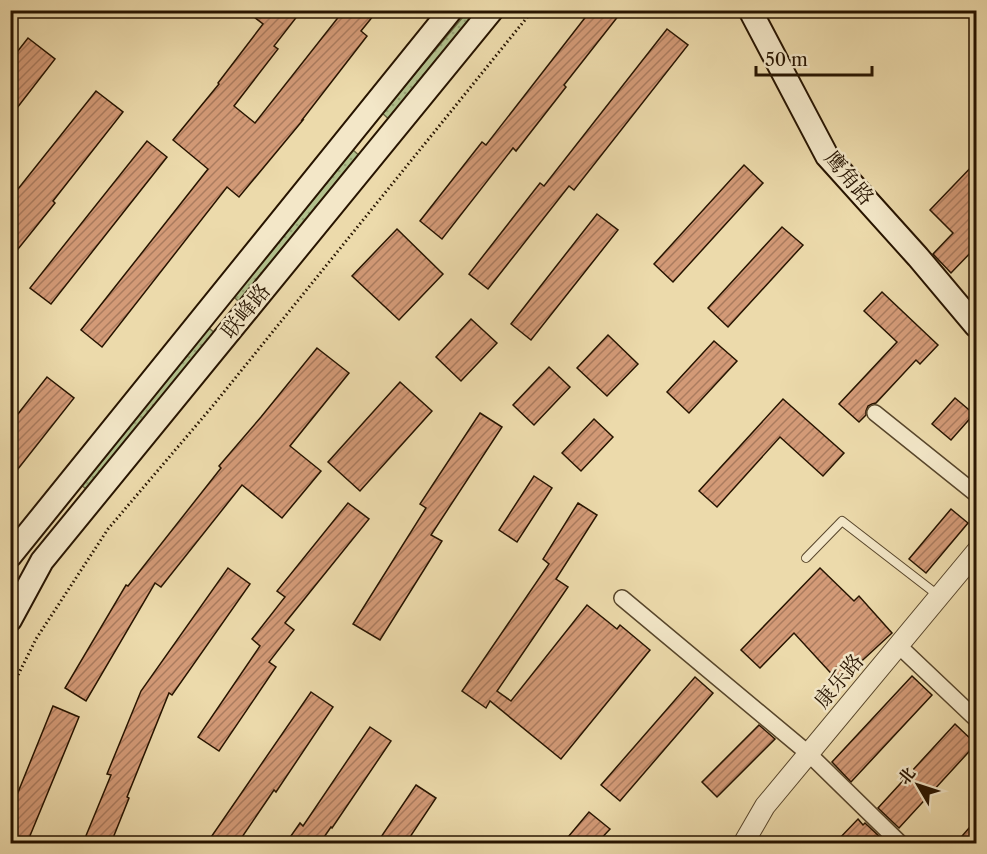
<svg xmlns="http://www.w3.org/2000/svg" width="987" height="854" font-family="'Libre Caslon Text','Noto Serif SC',serif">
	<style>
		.grass { fill: url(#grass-dots); stroke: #6c6a46; stroke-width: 1.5 }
		.building { fill: url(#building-hatch); stroke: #271400; stroke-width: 1.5 }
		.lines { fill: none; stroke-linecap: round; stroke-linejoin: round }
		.service-casing { stroke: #58462b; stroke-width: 10 }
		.minor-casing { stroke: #58462b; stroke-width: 18 }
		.tertiary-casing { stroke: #58462b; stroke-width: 22 }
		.secondary-casing { stroke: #271400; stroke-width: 26 }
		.path { stroke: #271400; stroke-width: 3; stroke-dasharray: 1.5 3; stroke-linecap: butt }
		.service { stroke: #f3e7c8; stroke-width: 8 }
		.minor { stroke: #f3e7c8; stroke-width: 15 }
		.tertiary { stroke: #f3e7c8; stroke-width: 20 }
		.secondary { stroke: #f3e7c8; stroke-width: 22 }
		.labels { text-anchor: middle; stroke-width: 5; stroke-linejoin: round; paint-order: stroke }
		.street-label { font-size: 21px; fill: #271400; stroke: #f3e7c8 }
	</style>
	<defs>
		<pattern id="grass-dots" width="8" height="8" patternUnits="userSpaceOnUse" patternTransform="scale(1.5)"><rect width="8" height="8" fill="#b2c18d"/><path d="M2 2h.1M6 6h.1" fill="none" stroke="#99a578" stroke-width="1.8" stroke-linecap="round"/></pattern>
		<pattern id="building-hatch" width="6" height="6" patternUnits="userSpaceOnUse" patternTransform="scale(1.5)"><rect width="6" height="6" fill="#d39a77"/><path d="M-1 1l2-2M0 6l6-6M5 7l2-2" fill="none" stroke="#ab7c5f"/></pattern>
	</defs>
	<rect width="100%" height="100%" fill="#ecdaab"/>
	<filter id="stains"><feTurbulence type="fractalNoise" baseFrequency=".00333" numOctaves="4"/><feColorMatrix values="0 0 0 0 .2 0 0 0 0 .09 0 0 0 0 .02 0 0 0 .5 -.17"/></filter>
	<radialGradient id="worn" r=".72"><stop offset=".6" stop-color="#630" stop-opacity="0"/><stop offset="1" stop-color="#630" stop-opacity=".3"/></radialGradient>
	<g class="grass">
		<path d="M468,11H482L391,121L382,113Z"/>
		<path d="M353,150L361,157L241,304L233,296Z"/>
		<path d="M209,328L217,335L90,492L81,485Z"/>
	</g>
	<g class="building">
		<path d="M245,10H302L274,46L278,49L234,106L255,123L344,10H378L361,31L367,36L302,120H303L239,197L227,187L102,347L81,330L208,169L173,140L219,84L218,83L263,24Z"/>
		<path d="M591,10H623L564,85L566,87L516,151L513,148L442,239L420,221L482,142L486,145Z"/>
		<path d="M667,29L688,45L574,190L569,186L488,289L469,274L540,183L544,186Z"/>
		<path d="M28,38L55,59L10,117V61Z"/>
		<path d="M96,91L123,112L53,201L55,203L10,259V199Z"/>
		<path d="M147,141L167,157L51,304L30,288Z"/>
		<path d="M976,162V247L951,273L933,254L953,233L930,210Z"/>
		<path d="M744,165L763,183L673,282L654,264Z"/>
		<path d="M597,214L618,230L531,340L511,324Z"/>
		<path d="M782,227L803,245L728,327L708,308Z"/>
		<path d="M397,229L443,274L399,320L352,276Z"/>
		<path d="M882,292L938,345L920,364L916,360L876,403L872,404L868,406L866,411V415L859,422L839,404L897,342L864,311Z"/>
		<path d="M471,319L497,343L461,381L436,357Z"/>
		<path d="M608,335L638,364L607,396L577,368Z"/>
		<path d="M714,341L737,361L689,413L667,392Z"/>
		<path d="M317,348L349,373L290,446L321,471L282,518L242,485L161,587L155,583L86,701L65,688L126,585L128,586L221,468L219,466L261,417Z"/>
		<path d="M549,367L570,387L534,425L513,405Z"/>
		<path d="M47,377L74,398L10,479V424Z"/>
		<path d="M400,382L432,411L360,491L328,462Z"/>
		<path d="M955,398L974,414L951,440L932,424Z"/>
		<path d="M783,399L844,453L823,476L780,437L717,507L699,491Z"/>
		<path d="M480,413L502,427L431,535L442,541L380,640L353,624L426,508L420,504Z"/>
		<path d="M594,419L613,437L581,471L562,453Z"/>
		<path d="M534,476L552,488L517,542L499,530Z"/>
		<path d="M348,503L369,519L285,623L294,630L269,662L276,667L219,751L198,737L260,646L252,639L285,597L277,591Z"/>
		<path d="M578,503L597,515L556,579L568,587L497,691L511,701L587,605L617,629L620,625L650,650L561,759L490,701L486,708L462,691L549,564L543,559Z"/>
		<path d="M951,509L968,523L926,573L909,559Z"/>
		<path d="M228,568L250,584L172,695L169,693L127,797L129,798L111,843H83L111,775L107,774L141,691Z"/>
		<path d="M820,568L854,601L859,596L892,633L839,682L794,633L760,668L741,650Z"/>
		<path d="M912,676L932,695L851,782L832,762Z"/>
		<path d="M695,677L713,693L620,801L601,785Z"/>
		<path d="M311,692L333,707L276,792L274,790L238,843H207Z"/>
		<path d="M53,706L79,717L27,843H10V812Z"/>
		<path d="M955,724L976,744L899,828L878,808Z"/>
		<path d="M759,725L775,739L717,797L702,782Z"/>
		<path d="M370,727L391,741L332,828L331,827L320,843H286L300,823L303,826Z"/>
		<path d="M416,785L436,798L406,843H377Z"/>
		<path d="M589,812L610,829L597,843H563Z"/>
		<path d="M858,819L863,825L865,823L882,839L878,843H835Z"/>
		<path d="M976,820V843H956Z"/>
	</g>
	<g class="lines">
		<defs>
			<path id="service" d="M806,558L842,521L939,596"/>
			<g id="minor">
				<path d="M875,413L976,494"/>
				<path d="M622,598L809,754L901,844"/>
				<path d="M899,646L976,719"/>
			</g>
			<path id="tertiary" d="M743,844L765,806L976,552"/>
			<g id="secondary">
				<path d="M750,10L827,156L918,257L976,326"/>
				<path d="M10,556L451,10"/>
				<path d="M10,620L42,561L492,10"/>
			</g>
		</defs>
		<use href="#service" class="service-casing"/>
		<use href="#minor" class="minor-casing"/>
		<use href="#tertiary" class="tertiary-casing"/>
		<use href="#secondary" class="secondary-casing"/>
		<path class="path" d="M10,691L36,639L108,529L211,408L533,10"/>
		<use href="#service" class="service"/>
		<use href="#minor" class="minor"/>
		<use href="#tertiary" class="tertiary"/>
		<use href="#secondary" class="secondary"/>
	</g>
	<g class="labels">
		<g class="street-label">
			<text transform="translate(849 178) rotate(50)" y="7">鹰角路</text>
			<text transform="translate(246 311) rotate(-51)" y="7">联峰路</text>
			<text transform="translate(839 681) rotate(-50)" y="7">康乐路</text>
		</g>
	</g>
	<rect width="987" height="854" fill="none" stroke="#ecdaab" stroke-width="36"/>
	<rect x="12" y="12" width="963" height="830" fill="none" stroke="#271400" stroke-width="3"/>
	<rect x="18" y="18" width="951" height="818" fill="none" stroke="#271400" stroke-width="1.5"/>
	<g transform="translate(918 785) rotate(309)" stroke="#f3e7c8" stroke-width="4.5" paint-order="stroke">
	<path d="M0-4.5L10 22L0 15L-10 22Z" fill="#271400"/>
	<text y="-9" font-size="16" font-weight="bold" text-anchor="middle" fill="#271400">北</text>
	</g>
	<path d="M756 66v9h116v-9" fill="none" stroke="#271400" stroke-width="3"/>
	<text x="765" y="66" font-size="18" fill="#271400" stroke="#f3e7c8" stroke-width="4.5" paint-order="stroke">50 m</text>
	<rect width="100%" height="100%" filter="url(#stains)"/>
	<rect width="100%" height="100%" fill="url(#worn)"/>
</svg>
